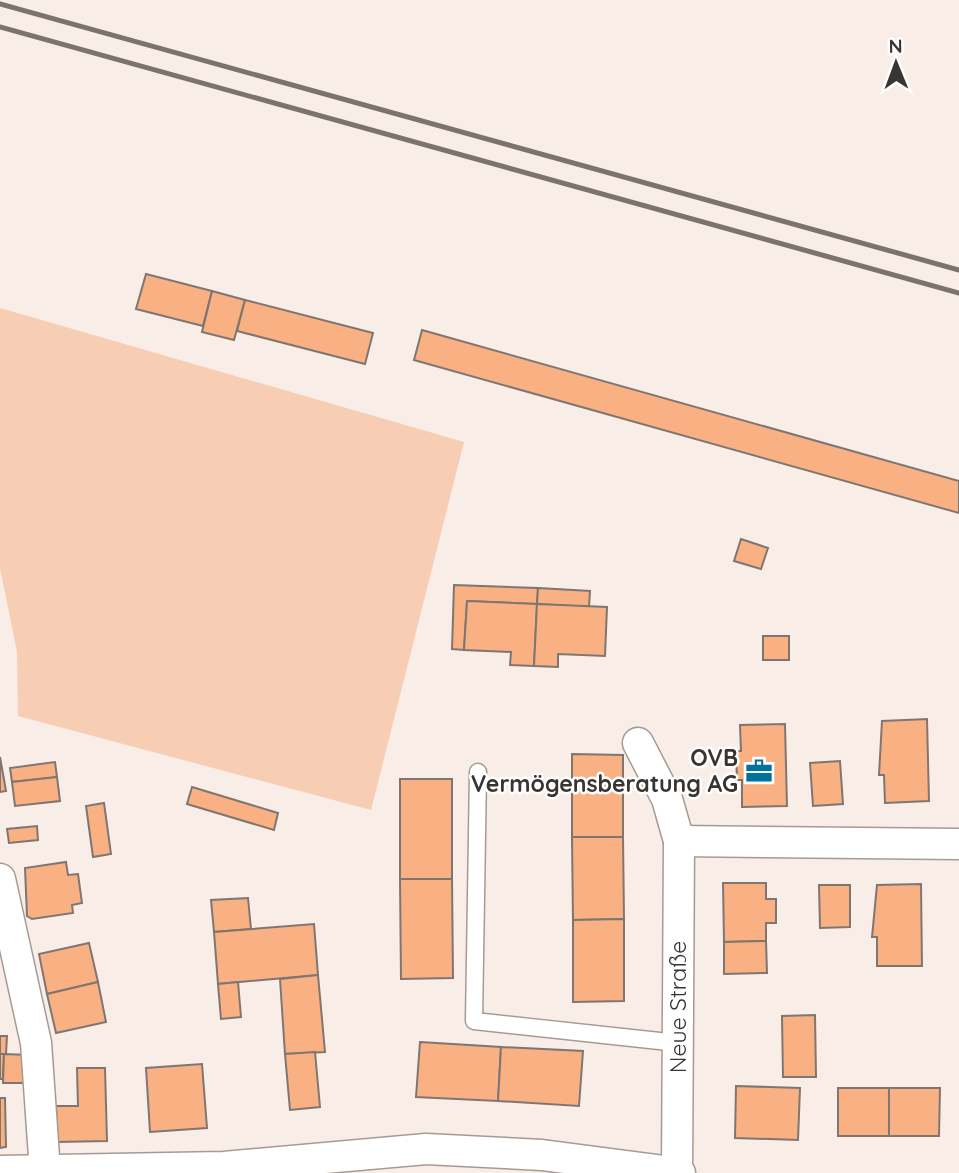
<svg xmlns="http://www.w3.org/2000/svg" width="959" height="1173" font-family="Quicksand,sans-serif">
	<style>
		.green { fill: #f7cdb4 }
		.building { fill: #f9b184; stroke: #807671; stroke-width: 2 }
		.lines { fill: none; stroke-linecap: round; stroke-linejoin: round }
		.service-casing { stroke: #a59b95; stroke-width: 19 }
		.minor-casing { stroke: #a59b95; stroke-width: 33 }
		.service { stroke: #fff; stroke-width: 16 }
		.minor { stroke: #fff; stroke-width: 30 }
		.rail { stroke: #7a7370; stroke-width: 5 }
		.labels { text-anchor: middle; stroke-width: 5; stroke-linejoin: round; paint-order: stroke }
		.poi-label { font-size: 23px; font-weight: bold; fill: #383432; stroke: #fff; text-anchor: end }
		.street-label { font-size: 23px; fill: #383432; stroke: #fff }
	</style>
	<rect width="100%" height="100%" fill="#f8ede7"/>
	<path class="green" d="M0,308L464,442L371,810L18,716L17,652L0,568Z"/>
	<g class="building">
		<path d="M146,274L212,291L203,326L136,309Z"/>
		<path d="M212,291L245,300L234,340L202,332Z"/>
		<path d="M245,300L373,333L365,364L237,331Z"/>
		<path d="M422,330L959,481V513L414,360Z"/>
		<path d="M741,539L768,548L761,569L734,561Z"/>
		<path d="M454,585L538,588L537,604L467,601L464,650L452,649Z"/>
		<path d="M538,588L590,591L589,607L537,604Z"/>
		<path d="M467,601L537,604L534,666L510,665L511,652L464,650Z"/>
		<path d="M537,604L607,607L605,656L558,654V667L534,666Z"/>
		<rect x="763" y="636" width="26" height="24"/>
		<path d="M927,719L929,801L885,803L884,775H879L882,721Z"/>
		<path d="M785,724L787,806L742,807V780H737L736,751H741L740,725Z"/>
		<path d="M572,754L623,755V837H572Z"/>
		<path d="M0,757L6,791L0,792Z"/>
		<path d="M840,761L843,804L813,806L810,763Z"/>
		<path d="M55,762L57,777L12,782L10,768Z"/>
		<path d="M57,777L60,801L15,806L12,782Z"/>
		<rect x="400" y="779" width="52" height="100"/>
		<path d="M192,787L278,813L274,830L187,804Z"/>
		<path d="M104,803L111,854L93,857L86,806Z"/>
		<path d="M37,826L38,840L9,843L7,829Z"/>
		<path d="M572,837H623L624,919L573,920Z"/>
		<path d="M66,862L68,875L78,874L82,903L72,905L73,913L32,919L27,916L25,868Z"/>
		<path d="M400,879H452L453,978L401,979Z"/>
		<path d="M723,883H766V899H776V923H766V941L724,942Z"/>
		<path d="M921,884L922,966H877V937H872L877,885Z"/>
		<path d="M819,885H850V927L820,928Z"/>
		<path d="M248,898L251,929L214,932L211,900Z"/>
		<path d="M624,919V1001L573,1002V920Z"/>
		<path d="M314,924L318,975L218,984L214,932Z"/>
		<path d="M766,941L767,973L724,974V942Z"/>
		<path d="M89,943L98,982L47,994L39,954Z"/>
		<path d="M318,975L325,1052L285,1054L280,979Z"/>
		<path d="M98,982L106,1022L56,1033L47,994Z"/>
		<path d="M238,982L241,1017L221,1019L218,984Z"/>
		<path d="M815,1015L816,1077H783L782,1016Z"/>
		<path d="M0,1036H7L6,1054H0Z"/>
		<path d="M420,1042L501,1047L498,1101L416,1097Z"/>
		<path d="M501,1047L583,1051L579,1106L498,1101Z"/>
		<path d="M315,1052L320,1107L290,1110L285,1054Z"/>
		<path d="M0,1054H4L3,1079H0Z"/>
		<path d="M4,1054L29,1055L32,1083H3Z"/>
		<path d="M202,1064L207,1128L150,1132L146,1068Z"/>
		<path d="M77,1068H105L107,1141L57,1142L56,1106H78Z"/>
		<path d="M736,1086L800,1088L798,1140L735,1138Z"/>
		<rect x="838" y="1088" width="51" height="48"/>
		<path d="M889,1088H940L939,1136H889Z"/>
		<path d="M0,1098H5L6,1147L0,1148Z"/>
	</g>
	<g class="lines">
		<defs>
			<path id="service" d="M478,772L474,1021L678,1043"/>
			<g id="minor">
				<path d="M638,743L667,799L679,841"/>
				<path d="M0,879L36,1043L45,1171"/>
				<path d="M0,1171L224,1167L426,1149L542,1155L680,1173"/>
				<path d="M677,1173L679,841L959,844"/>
			</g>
		</defs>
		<use href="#service" class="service-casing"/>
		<use href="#minor" class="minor-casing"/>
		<use href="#service" class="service"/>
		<use href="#minor" class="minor"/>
		<g class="rail">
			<path d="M0,4L959,270"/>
			<path d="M0,27L959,293"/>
		</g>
	</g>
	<defs>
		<symbol id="office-bare" viewBox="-9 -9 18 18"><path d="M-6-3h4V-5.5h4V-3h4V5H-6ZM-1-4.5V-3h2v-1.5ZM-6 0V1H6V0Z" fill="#00729c" stroke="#fff" stroke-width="2.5" paint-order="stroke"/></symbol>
	</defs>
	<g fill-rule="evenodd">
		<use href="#office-bare" x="740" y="752" width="38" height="38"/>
	</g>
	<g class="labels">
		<g class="poi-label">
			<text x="738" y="766">OVB<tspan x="738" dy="26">Vermögensberatung AG</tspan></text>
		</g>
		<g class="street-label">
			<text transform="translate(678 1007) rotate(-90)" y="8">Neue Straße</text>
		</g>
	</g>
	<g transform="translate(896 63) rotate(359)" stroke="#ffffff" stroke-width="5" paint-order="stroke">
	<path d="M0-5L12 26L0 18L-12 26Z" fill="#383432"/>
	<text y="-10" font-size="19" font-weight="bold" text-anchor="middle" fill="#383432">N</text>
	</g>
</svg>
